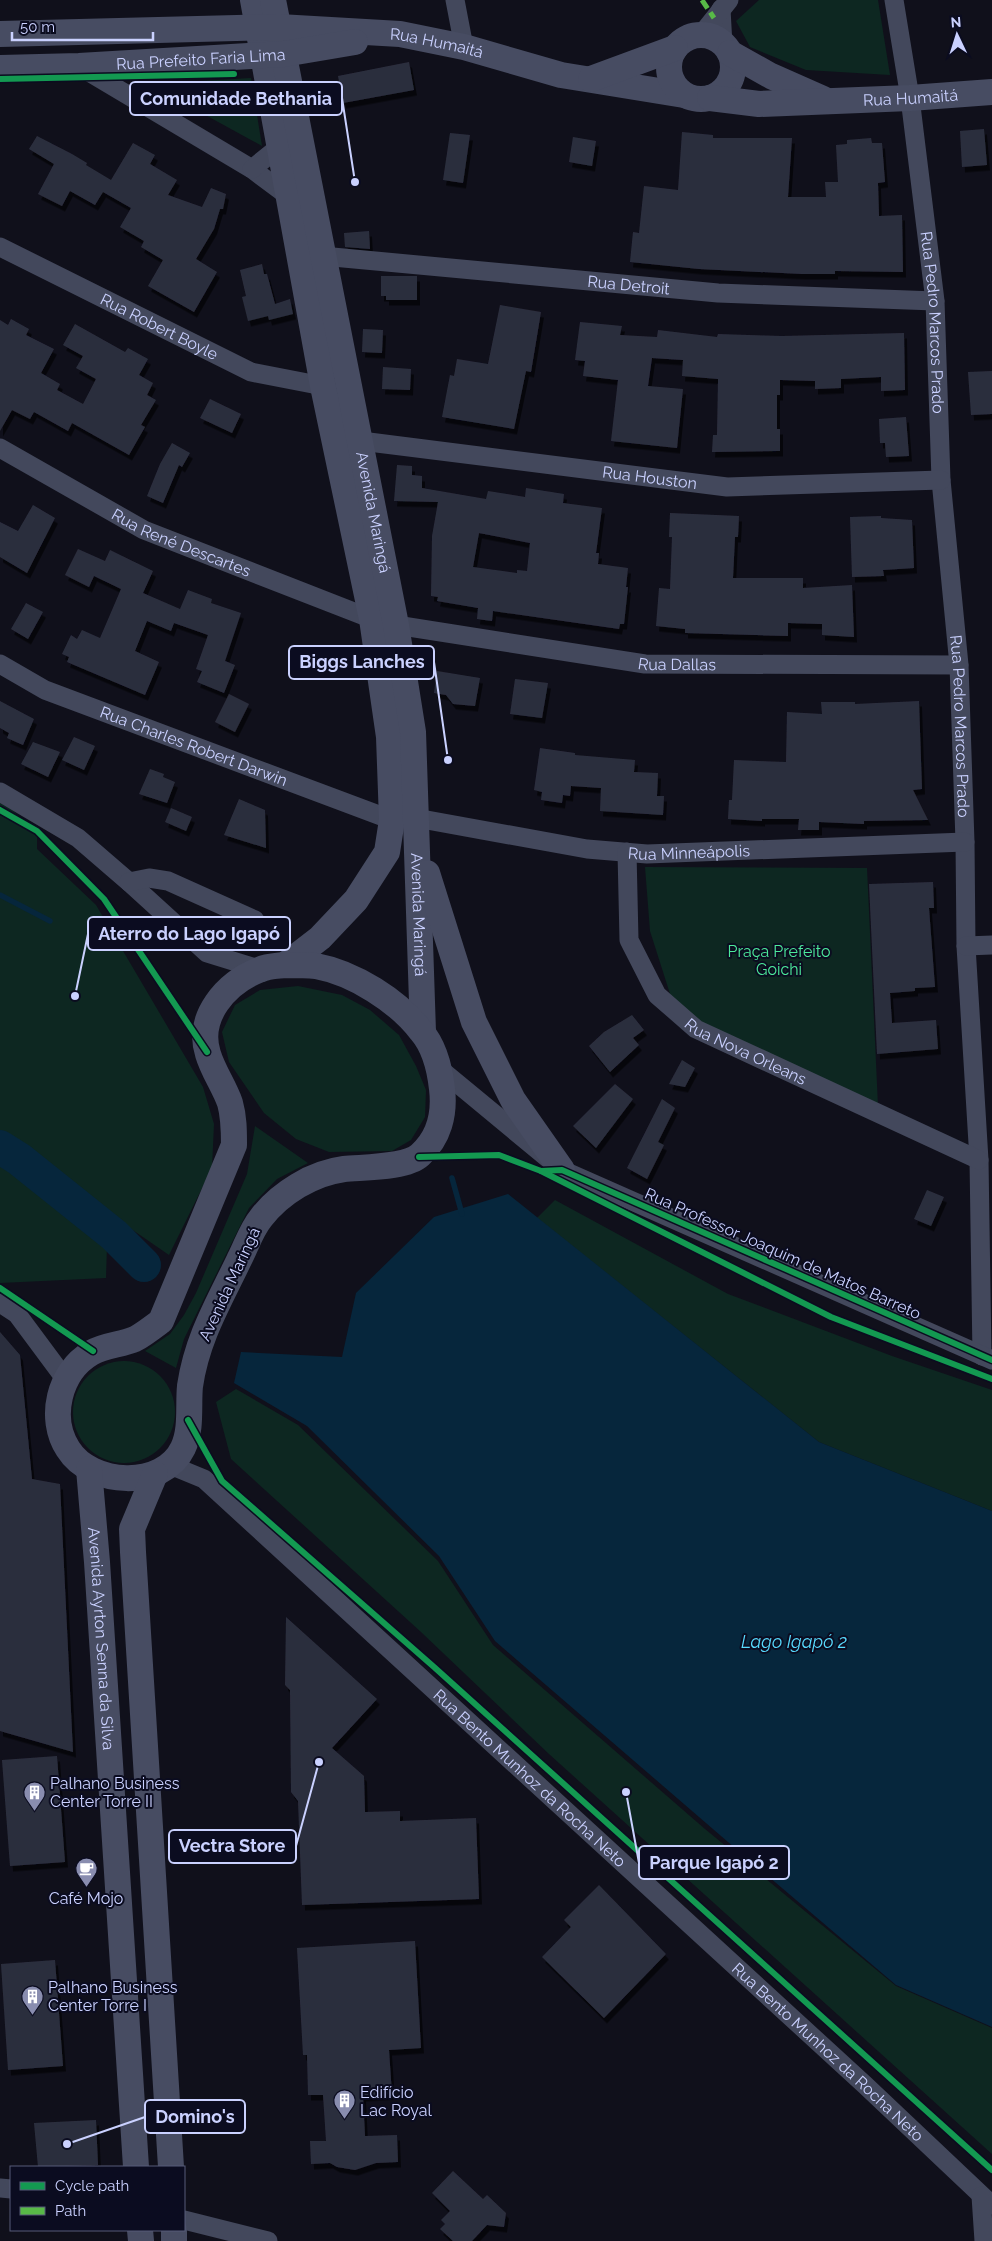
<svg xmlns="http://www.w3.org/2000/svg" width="992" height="2241" font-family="Raleway,sans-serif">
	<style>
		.green { fill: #0d2721 }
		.water { fill: #06263c }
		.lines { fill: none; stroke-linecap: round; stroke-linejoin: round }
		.stream { stroke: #06263c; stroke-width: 5.5 }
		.river { stroke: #06263c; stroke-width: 34 }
		.building { fill: #2c2e3e; fill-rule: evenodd; filter: url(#shadow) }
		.minor { stroke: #43485c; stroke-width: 19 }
		.secondary { stroke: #474c62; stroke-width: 26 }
		.quiet { stroke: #58b947; stroke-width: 5; stroke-dasharray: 10 5; stroke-linecap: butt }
		.cycleway-casing { stroke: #0b0c20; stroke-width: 9 }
		.cycleway { stroke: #139951; stroke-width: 6 }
		.labels { text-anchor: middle; stroke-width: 4; stroke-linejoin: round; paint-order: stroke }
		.street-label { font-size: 16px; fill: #cad1ff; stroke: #0b0c20 }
		.park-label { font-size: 16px; fill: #4ce99b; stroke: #0b0c20 }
		.poi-label { font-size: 16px; fill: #cad1ff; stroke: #0b0c20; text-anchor: start }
		.water-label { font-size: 18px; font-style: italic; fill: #58dbff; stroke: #0b0c20 }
		.leader { fill: none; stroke: #cad1ff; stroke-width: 2 }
		.callout-dot { fill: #cad1ff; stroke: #0b0c20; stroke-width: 2 }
		.callout { fill: #0b0c20; stroke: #cad1ff; stroke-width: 2 }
		.callout-label { font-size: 18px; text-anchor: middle; font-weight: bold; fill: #cad1ff }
	</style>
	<defs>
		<filter id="shadow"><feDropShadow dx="3" dy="5.5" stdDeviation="0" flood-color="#0009"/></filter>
	</defs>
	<rect width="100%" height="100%" fill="#10101b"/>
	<g class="green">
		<path d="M759,0H878L890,75L806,70L750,47L736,21Z"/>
		<path d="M251,78L262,146L149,84Z"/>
		<path d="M0,803L12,810L37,831V849L96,905L203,1087L214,1124L212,1168L169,1255L108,1213L106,1278L0,1283Z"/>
		<path d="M645,867L867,868L878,1106L703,1026L671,997L650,931Z"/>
		<path d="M298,986L342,995L370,1010L399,1035L416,1066L426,1090L425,1117L411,1140L392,1151L329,1152L296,1139L264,1113L229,1062L222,1032L235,1005L260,990Z"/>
		<path d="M255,1126L308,1163L277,1179L249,1208L184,1339L176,1368L145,1351L170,1334L184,1315L196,1293L247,1174Z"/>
		<path d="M555,1200L728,1294L892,1356L992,1390V1511L819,1442L537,1218Z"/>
		<circle cx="124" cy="1412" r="51"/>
		<path d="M236,1389L298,1425L438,1561L493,1645L705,1829L896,1986L992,2028V2154L549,1754L421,1632L231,1459L216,1402Z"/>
	</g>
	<path class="water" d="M508,1194L819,1442L992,1511V2027L896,1985L728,1842L495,1641L439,1556L307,1426L234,1383L241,1352L342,1357L356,1293L434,1217Z"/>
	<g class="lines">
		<g class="stream">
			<path d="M0,895L50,921"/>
			<path d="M452,1178L462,1214"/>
		</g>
		<path class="river" d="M0,1147L19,1159L114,1235L144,1265"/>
	</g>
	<g class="building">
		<path d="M409,62L414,90L343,103L338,76Z"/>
		<path d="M984,129L987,165L962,167L960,131Z"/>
		<path d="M682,132L713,135V138H792L788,197H826L825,182H838L836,145L847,144V140L871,138L872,143H882L885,182L878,183L879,216L902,215L903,272L835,271V274H802L699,269L630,262L633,232L639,233L644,186L678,190Z"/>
		<path d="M450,133L470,135L463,183L443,180Z"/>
		<path d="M37,136L72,154L87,163L86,165L111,180L133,143L155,155L150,164L177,180L168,195L202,207L211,188L226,194L223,209H220L214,229L196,259L217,272L194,312L148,286L163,260L141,247L144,241L120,227L131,208L103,192L95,205L70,191L62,206L38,194L54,164L29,149Z"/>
		<path d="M573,137L596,141L592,166L569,162Z"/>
		<path d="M369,231L370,249L345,247L344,233Z"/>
		<path d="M262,264L264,274H267L275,304L290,299L293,314L269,320L268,316L248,321L242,297L246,296L240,270Z"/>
		<path d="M381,276H417V300H386V296H381Z"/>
		<path d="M500,305L541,312L531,372L526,371L514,429L442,417L450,375L454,376L457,359L488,364Z"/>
		<path d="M11,319L29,329L26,335L54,349L41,373L60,384L57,390L83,404L96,379L76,368L83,356L63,345L75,324L125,352L128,348L148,359L139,375L153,383L147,395L156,400L141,425L145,427L129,455L72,423L68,431L34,412L30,419L12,410L0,431V320L8,325Z"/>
		<path d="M580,322L622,326L620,335L657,337L658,330L717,337L718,334L782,336L904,333L905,390L881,391V377L841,379V388L815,389V381L780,380V395H777V429H780V451L712,452L713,435H717L718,379L682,376L683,360L652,358L648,386L683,389L677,448L611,441L618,380L583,376L585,361L575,360Z"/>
		<path d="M363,329L383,330L382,353L362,352Z"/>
		<path d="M383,367L411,369L410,390L382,389Z"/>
		<path d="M992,371V414L971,415L968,372Z"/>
		<path d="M210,399L241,414L232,433L200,418Z"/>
		<path d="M906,417L909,456L886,457L885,443H880L879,419Z"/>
		<path d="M172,443L190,453L182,467L179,465L163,503L147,496L160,464Z"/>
		<path d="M397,465L412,466V475L422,476V488L486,499L488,491L525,497L526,488L564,494L563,503L602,508L596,553H599L598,564L628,568L626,587H628L624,624H620L619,629L493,611L492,621L477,619L478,608L437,601L438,597L431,596L432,536L438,502L394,501ZM479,533L530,543L527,571L517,570V573L473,567Z"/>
		<path d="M33,505L55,518L27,573L0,557V522L18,531Z"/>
		<path d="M670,513L739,516L738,537H735L733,578H803V588L852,585L854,637L822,635V624L788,623V636L685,633V629L656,626L659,588L670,589L672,537H669Z"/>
		<path d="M881,516V518L912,520L914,568L883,570L884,576L852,577L850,517Z"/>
		<path d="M78,549L105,561L110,550L153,571L143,593L180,609L188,590L212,599L211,603L241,613L225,661L235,665L224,693L197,682L202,671L196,669L208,635L174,623L171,631L147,621L135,651L159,662L145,695L67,662L69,657L62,654L71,635L77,639L82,630L100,638L121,589L94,576L89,587L65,575Z"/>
		<path d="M26,603L43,612L28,639L11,629Z"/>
		<path d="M437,671L480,678L475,706L453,704L446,695L434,693Z"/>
		<path d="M515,679L548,683L542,718L510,714Z"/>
		<path d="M229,694L249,704L235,732L215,722Z"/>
		<path d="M0,701L34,719L23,745L7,738L9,733L0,728Z"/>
		<path d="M919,701L922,789L913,790L928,820L864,821V824L819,822V830H798L799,819H762V821L728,819L729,800H732L734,760L786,762L787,712L822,714L821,702H855V704Z"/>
		<path d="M74,737L95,746L84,770L62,760Z"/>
		<path d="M33,742L60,752L48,777L21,764Z"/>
		<path d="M540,748L575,753V755L635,760L634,772L658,773L657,796H664L663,815L600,811L601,788L571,786L570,796L563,795L562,803L541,800L542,792L534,790Z"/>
		<path d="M150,769L164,774L163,777L175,782L167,803L139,794Z"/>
		<path d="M239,799L265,810L266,848L224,835Z"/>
		<path d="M171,808L192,817L186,831L165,822Z"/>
		<path d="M933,882L934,908H929L935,987L915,988V991L890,993L892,1023L936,1020L938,1049L877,1054L869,884Z"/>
		<path d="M632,1015L644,1030L633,1038L639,1045L610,1072L589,1046L604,1032Z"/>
		<path d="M682,1060L695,1068L685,1087L669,1084Z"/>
		<path d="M615,1084L633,1099L596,1148L573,1126Z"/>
		<path d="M662,1099L675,1108L658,1142L664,1145L647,1179L627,1168Z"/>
		<path d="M927,1190L944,1197L931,1226L914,1219Z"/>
		<path d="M0,1332L20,1355L32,1479L60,1484L73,1752L0,1731Z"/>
		<path d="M286,1617L377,1699L332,1748L364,1776L365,1812L400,1811V1821L476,1818L479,1899L302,1905L298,1801L291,1792L290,1690L285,1685Z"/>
		<path d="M57,1756L65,1862L10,1866L2,1760Z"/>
		<path d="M599,1885L666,1954L604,2018L542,1957L571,1927L564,1920Z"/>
		<path d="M415,1941L421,2048L389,2050L392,2094L363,2096L365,2136L397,2135L398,2162L376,2163L355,2170L337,2167L330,2163L311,2164L310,2141H326L323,2095H308L307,2055H303L297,1948Z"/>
		<path d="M55,1960L63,2066L8,2070L1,1964Z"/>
		<path d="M96,2120L98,2165L38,2167L34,2123Z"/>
		<path d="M453,2171L483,2199L487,2195L506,2213L504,2227L487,2225L472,2241H453L440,2229L445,2224L441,2220L450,2211L432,2193Z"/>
	</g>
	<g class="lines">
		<g class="minor">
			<path d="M455,0L464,47"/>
			<path id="s1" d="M894,0L910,98L935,301L941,480L959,665L965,842L966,946L979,1160L982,1356"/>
			<path d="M721,9L723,45"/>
			<path d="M701,35L729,0"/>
			<path d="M79,66L252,169L288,196"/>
			<path d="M252,169L279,147"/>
			<path id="s2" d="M0,247L251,372L323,386"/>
			<path id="s3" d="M322,256L718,293L935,301"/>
			<path id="s4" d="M361,441L727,487L941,480"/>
			<path id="s5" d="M0,448L144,530L372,619"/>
			<path id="s6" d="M396,625L645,664L959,665"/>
			<path id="s7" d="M0,664L45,690L392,820"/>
			<path d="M0,792L78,838L129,882L207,953L259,969"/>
			<path id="s8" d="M416,818L587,849L647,854L965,842"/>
			<path id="s9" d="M627,852L629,940L657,995L696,1029L979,1160"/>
			<path d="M129,882L149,878L168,881L255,920"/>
			<path d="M966,946L992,945"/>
			<path d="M440,1069L562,1170L992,1360"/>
			<path d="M0,1303L17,1314L66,1380"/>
			<path id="s10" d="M170,1465L204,1479L865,2085L992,2205"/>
			<path d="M0,2188L11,2189"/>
			<path d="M981,2196L984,2241"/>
			<path d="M184,2220L268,2241"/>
		</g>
		<g class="secondary">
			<path d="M253,0L323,386L372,619L389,737L392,820L387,852L356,900L320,938L285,965"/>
			<path id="s11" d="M273,0L396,625L413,732L423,1032"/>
			<path id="s12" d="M0,34L279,27L400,34L464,47L561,75L684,95"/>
			<circle cx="701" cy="67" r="32"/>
			<path d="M730,53L771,76L823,99"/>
			<path id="s13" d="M0,68L79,66L284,54L355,42"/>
			<path d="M591,79L675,48"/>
			<path id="s14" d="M710,98L759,104L910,98L992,92"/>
			<path d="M427,873L474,1022L513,1100L562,1170"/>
			<path d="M285,965C295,965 306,965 316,966C354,973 398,1001 421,1031C434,1046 440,1070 442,1089C445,1114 439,1138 420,1155C406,1168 363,1167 344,1169C313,1173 280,1193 261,1218C251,1230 246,1247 239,1260C219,1302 197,1338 190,1386C188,1405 192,1429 183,1448C163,1490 91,1486 68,1449C48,1418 59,1372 91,1353C104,1345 121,1345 135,1339C144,1334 153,1327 161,1321L234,1145C234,1131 234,1117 230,1103C224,1086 213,1071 208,1054C196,1017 226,983 259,970C267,966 277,966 285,965Z"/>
			<path id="s15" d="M89,1469L97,1562L136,2167"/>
			<path d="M155,1474L132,1529L133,1552L171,2167"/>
			<path d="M140,2230L141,2241"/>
			<path d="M174,2230V2241"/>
		</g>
		<path class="quiet" d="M702,0L714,18"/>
		<defs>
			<g id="cycleway">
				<path d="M0,79L234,74"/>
				<path d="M0,810L37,831L104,899L207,1052"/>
				<path d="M419,1157L499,1155L541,1171L562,1170L992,1360"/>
				<path d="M541,1171L831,1317L992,1379"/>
				<path d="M0,1288L93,1351"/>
				<path d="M188,1420L222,1481L434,1667L992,2170"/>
			</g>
		</defs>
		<use href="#cycleway" class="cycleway-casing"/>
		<use href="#cycleway" class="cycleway"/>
	</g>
	<defs>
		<symbol id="building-pin" viewBox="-11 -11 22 30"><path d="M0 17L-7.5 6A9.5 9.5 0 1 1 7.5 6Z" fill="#898daf" stroke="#0b0c20"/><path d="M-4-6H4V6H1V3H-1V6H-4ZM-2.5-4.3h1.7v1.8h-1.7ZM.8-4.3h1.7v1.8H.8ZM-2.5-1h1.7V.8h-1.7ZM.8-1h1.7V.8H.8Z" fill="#fff"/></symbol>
		<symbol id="cafe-pin" viewBox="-11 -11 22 30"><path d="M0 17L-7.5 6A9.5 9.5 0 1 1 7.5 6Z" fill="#898daf" stroke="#0b0c20"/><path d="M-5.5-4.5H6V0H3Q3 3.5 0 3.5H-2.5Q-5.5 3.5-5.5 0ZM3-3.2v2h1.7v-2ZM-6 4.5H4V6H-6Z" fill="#fff"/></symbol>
	</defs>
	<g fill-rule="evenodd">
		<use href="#building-pin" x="22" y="1780" width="25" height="34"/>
		<use href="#cafe-pin" x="74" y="1856" width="25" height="34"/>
		<use href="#building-pin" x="20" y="1984" width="25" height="34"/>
		<use href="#building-pin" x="332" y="2088" width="25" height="34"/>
	</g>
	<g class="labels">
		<g class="street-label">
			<text dy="6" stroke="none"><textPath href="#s12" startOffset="438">Rua Humaitá</textPath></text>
			<text dy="6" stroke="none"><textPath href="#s13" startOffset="201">Rua Prefeito Faria Lima</textPath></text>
			<text dy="6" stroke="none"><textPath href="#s14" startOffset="201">Rua Humaitá</textPath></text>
			<text dy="6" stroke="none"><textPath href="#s3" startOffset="308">Rua Detroit</textPath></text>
			<text dy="6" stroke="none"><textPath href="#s1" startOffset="325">Rua Pedro Marcos Prado</textPath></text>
			<text dy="6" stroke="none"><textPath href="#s2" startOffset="178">Rua Robert Boyle</textPath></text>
			<text dy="6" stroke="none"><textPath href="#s4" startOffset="291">Rua Houston</textPath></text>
			<text dy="6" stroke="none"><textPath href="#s11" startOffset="522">Avenida Maringá</textPath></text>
			<text dy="6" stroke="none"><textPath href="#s5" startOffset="205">Rua René Descartes</textPath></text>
			<text dy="6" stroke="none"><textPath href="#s6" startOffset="284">Rua Dallas</textPath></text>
			<text dy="6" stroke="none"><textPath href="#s1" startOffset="730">Rua Pedro Marcos Prado</textPath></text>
			<text dy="6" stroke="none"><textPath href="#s7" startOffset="211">Rua Charles Robert Darwin</textPath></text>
			<text dy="6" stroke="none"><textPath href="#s8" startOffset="276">Rua Minneápolis</textPath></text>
			<text dy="6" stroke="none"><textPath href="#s11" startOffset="928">Avenida Maringá</textPath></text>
			<text dy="6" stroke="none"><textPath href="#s9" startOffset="256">Rua Nova Orleans</textPath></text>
			<text transform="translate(783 1253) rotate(24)" y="6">Rua Professor Joaquim de Matos Barreto</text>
			<text transform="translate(229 1284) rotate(-65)" y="6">Avenida Maringá</text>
			<text dy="6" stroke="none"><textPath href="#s15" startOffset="170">Avenida Ayrton Senna da Silva</textPath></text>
			<text dy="6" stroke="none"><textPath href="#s10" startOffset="479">Rua Bento Munhoz da Rocha Neto</textPath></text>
			<text dy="6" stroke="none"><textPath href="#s10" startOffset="884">Rua Bento Munhoz da Rocha Neto</textPath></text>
		</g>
		<g class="park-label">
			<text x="779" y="957">Praça Prefeito<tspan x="779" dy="18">Goichi</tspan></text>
		</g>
		<g class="poi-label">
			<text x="50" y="1789">Palhano Business<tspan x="50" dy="18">Center Torre II</tspan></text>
			<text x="86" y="1904" text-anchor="middle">Café Mojo</text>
			<text x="48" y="1993">Palhano Business<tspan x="48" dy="18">Center Torre I</tspan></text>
			<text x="360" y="2098">Edifício<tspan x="360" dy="18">Lac Royal</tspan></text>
		</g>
		<g class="water-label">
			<text x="794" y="1648">Lago Igapó 2</text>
		</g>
	</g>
	<path class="leader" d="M355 182L342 98M448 760L434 662M75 996L88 934M319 1762L296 1846M626 1792L639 1863M67 2144L145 2117"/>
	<g class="callout-dot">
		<circle cx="355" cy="182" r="5"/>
		<circle cx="448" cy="760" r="5"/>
		<circle cx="75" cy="996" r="5"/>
		<circle cx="319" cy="1762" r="5"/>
		<circle cx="626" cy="1792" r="5"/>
		<circle cx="67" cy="2144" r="5"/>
	</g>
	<g class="callout">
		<rect x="130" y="82" width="212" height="33" rx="5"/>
		<rect x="289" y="646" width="145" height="33" rx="5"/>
		<rect x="88" y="917" width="202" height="33" rx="5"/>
		<rect x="169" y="1830" width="127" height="33" rx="5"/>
		<rect x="639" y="1846" width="150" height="33" rx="5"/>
		<rect x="145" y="2100" width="100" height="33" rx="5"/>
	</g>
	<g class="callout-label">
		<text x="236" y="105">Comunidade Bethania</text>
		<text x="362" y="668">Biggs Lanches</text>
		<text x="189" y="940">Aterro do Lago Igapó</text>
		<text x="232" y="1852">Vectra Store</text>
		<text x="714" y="1869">Parque Igapó 2</text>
		<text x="195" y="2123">Domino's</text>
	</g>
	<rect x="10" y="2166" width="175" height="65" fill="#0b0c20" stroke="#575b79"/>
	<rect x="20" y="2182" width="25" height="8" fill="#139951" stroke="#575b79"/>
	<text x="55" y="2191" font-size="15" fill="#cad1ff">Cycle path</text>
	<rect x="20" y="2207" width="25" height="8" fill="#58b947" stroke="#575b79"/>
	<text x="55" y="2216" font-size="15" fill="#cad1ff">Path</text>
	<g transform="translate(957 35) rotate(356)" stroke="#0b0c20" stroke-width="4" paint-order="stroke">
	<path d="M0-4L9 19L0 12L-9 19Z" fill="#cad1ff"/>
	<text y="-8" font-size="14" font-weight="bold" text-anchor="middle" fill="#cad1ff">N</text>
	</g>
	<path d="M12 32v8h141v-8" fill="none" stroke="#cad1ff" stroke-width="2.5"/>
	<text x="20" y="32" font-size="15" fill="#cad1ff" stroke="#0b0c20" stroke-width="4" paint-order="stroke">50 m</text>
</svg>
